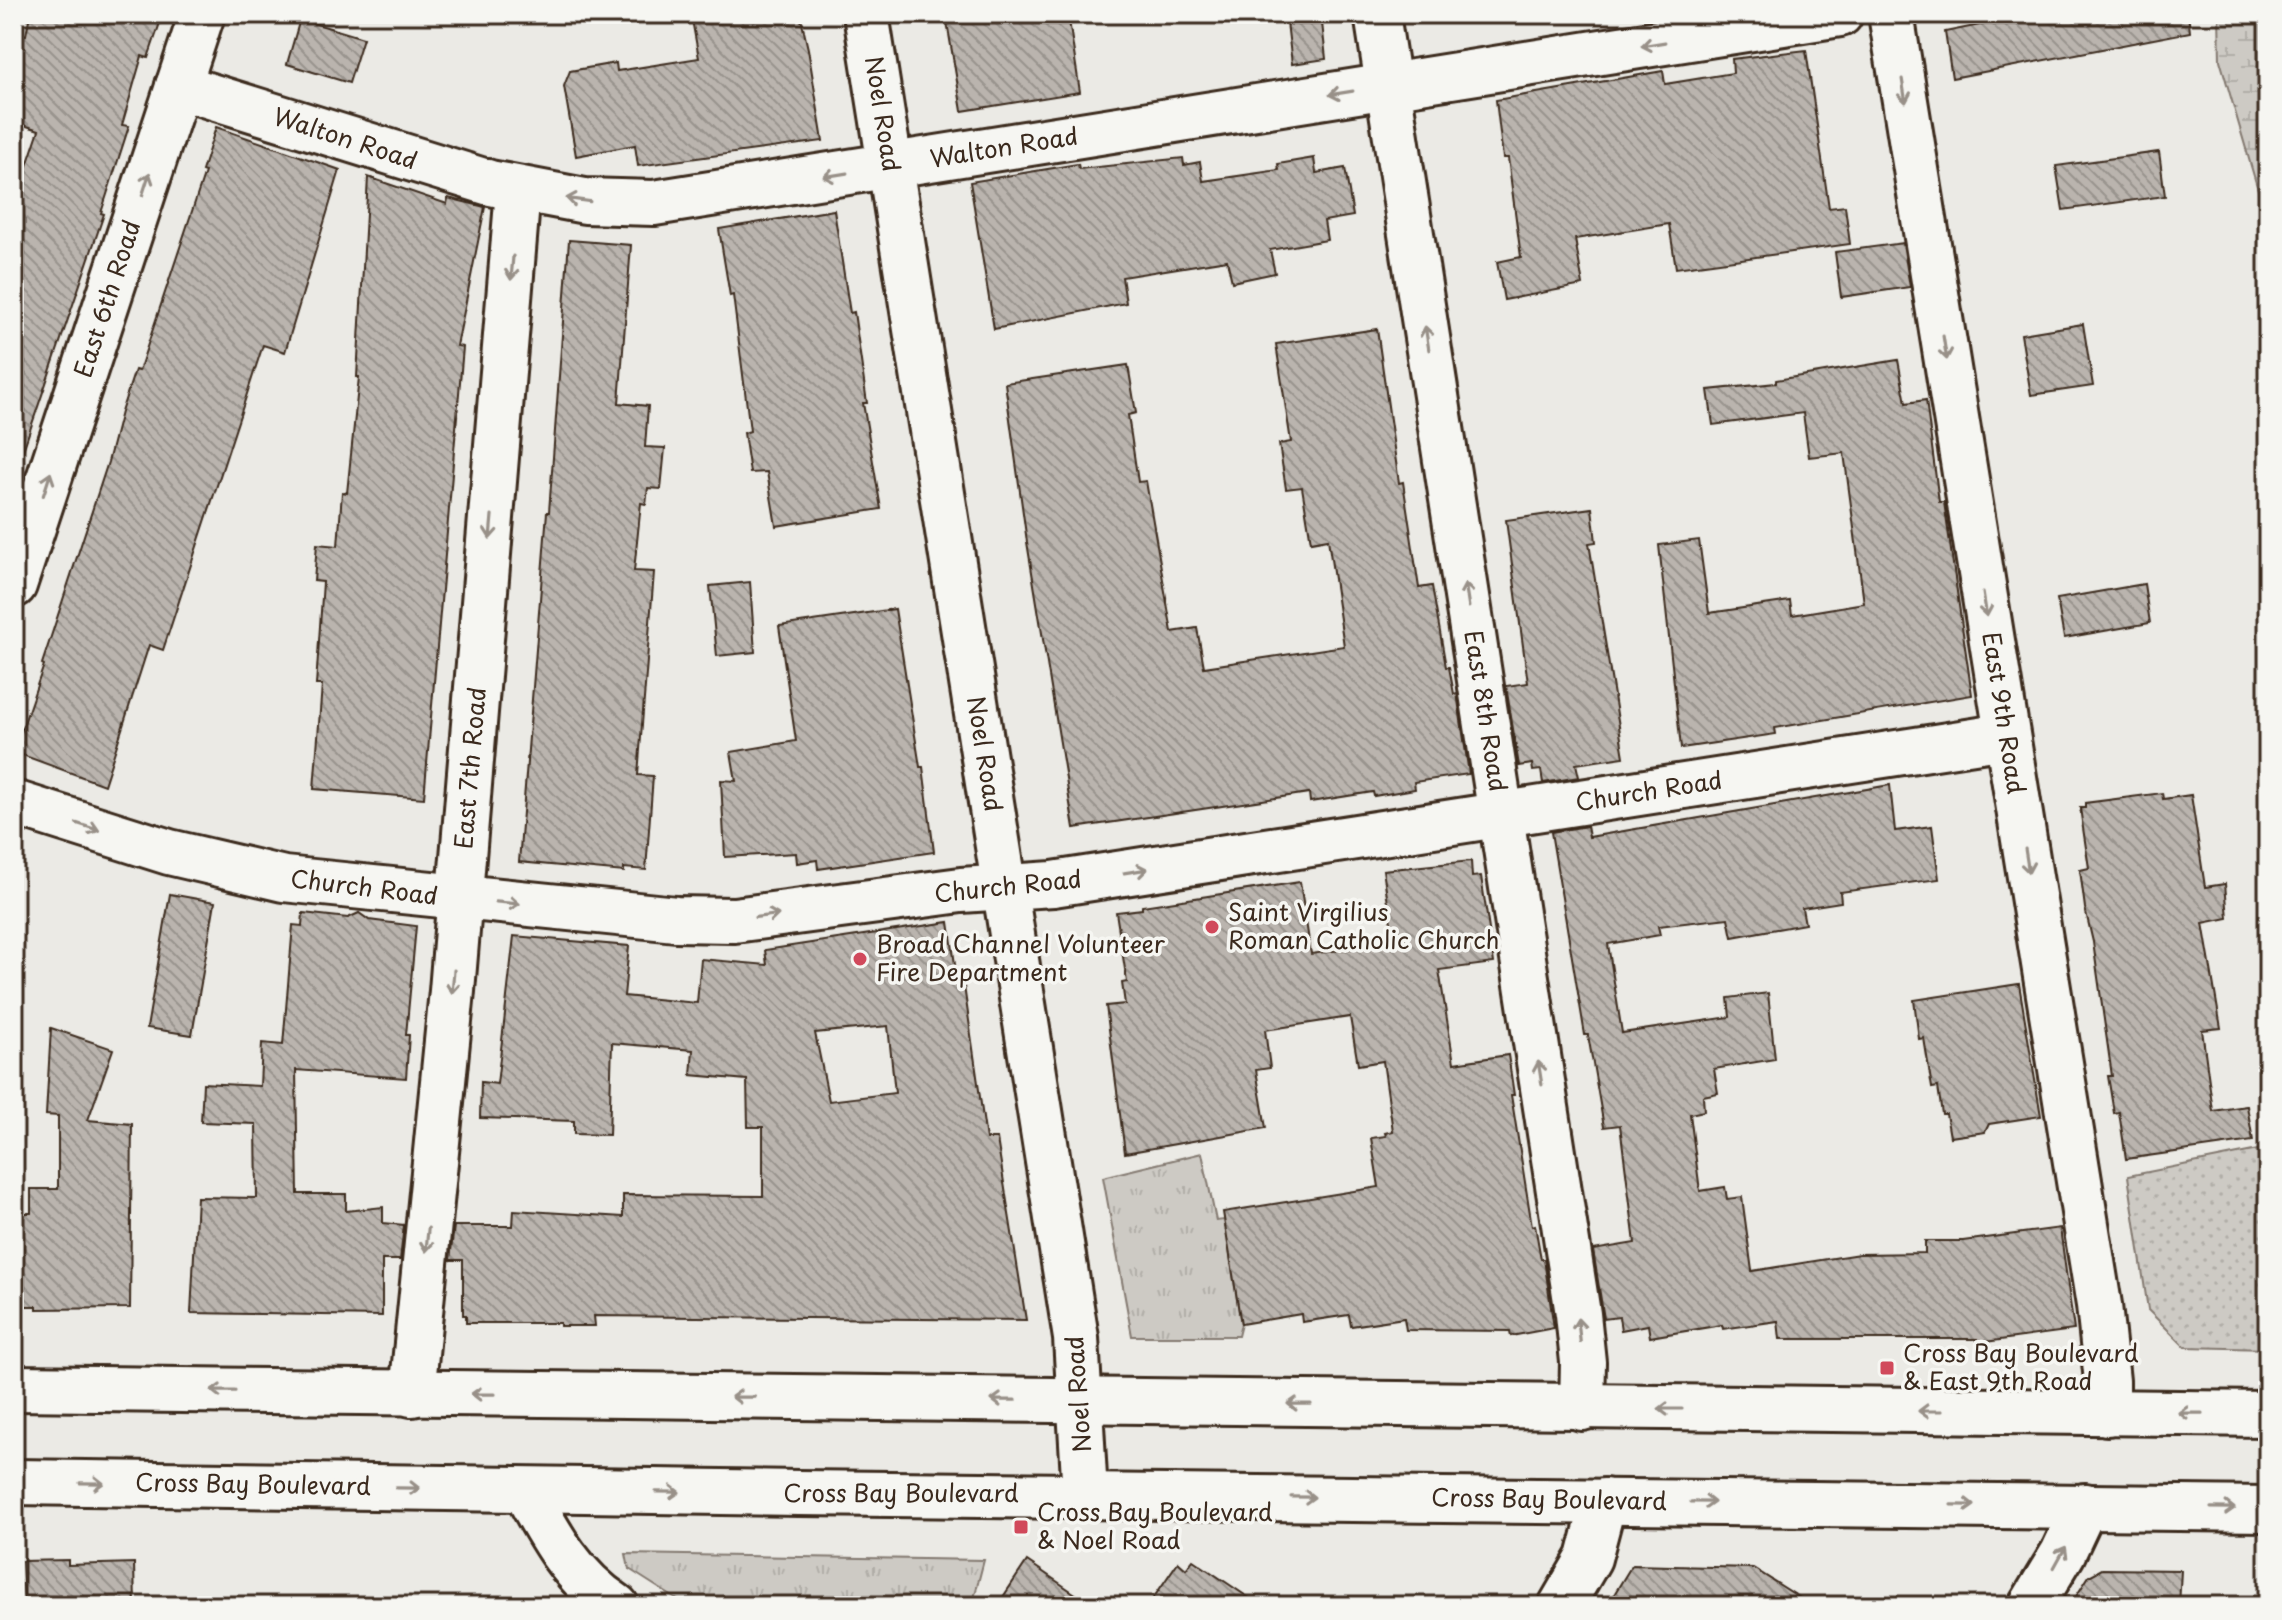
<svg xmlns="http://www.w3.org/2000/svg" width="2282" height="1620" font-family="'Playpen Sans',sans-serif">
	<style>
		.grass { fill: url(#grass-tufts); stroke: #847a71; stroke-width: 2 }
		.wetland { fill: url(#wetland-marsh); stroke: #847a71; stroke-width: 2 }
		.park { fill: url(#park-dots); stroke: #847a71; stroke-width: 2 }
		.building { fill: url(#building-back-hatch); stroke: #3b2a1e; stroke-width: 2; fill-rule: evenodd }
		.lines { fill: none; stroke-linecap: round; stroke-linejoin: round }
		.minor-casing { stroke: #3b2a1e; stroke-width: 50 }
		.major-casing { stroke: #3b2a1e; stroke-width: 50 }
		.minor { stroke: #f6f6f2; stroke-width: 44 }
		.major { stroke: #f6f6f2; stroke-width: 44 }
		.oneway { stroke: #989088 }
		.poi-dot { fill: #d1495b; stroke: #f6f6f2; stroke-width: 3 }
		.labels { text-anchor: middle; stroke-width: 7; stroke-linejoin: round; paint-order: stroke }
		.street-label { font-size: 24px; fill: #3b2a1e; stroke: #f6f6f2 }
		.poi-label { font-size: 24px; fill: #3b2a1e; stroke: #f6f6f2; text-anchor: start }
	</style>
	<defs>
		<pattern id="grass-tufts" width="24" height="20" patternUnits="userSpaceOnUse" patternTransform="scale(2)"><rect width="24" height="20" fill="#cdcac4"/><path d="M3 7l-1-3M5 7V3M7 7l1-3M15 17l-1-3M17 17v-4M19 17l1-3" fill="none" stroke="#b1aea8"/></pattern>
		<pattern id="wetland-marsh" width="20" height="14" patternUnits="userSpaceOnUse" patternTransform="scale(2)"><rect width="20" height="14" fill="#cdcac4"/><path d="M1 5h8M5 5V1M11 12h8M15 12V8" fill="none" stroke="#b1aea8"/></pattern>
		<pattern id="park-dots" width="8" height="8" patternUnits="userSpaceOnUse" patternTransform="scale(2)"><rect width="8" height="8" fill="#cdcac4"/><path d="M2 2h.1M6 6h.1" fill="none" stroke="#b1aea8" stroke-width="1.8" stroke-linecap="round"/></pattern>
		<pattern id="building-back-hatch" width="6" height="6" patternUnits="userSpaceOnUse" patternTransform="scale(2)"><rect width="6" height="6" fill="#bab4ae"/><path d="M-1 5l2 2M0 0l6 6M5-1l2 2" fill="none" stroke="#98938d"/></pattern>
	</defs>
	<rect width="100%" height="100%" fill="#ebeae5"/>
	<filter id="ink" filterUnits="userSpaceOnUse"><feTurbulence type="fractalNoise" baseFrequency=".0125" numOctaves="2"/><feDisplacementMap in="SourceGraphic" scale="16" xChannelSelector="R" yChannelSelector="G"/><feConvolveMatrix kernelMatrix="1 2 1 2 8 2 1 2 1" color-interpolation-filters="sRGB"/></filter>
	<g filter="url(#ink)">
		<g class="grass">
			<path d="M1202,1153L1216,1221L1224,1220L1241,1324L1238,1336H1132L1103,1177Z"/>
			<path d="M626,1554L984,1560L972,1606H687L629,1569Z"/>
		</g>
		<path class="wetland" d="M2219,14H2268V224L2220,60Z"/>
		<path class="park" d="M2268,1148V1349L2185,1347L2148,1310L2128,1176Z"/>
		<g class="building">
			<path d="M30,14H163L148,58L142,56L122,125L129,126L101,213L104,214L20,459L14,458V204L39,130L14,122V32L26,35Z"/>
			<path d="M691,14H800L808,49L823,141L638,166L635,145L576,156L564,86L570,71L616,63L617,71L699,58Z"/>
			<path d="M1003,14H1068L1080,92L962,111L947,22Z"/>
			<path d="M1286,14H1321L1326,59L1292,64Z"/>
			<path d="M2034,14H2188L2190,32L1952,78L1945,32Z"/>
			<path d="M300,19L363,38L349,83L287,64Z"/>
			<path d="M1806,50L1829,208L1845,206L1850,244L1676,268L1669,224L1575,239L1583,285L1504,300L1497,262L1521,257L1508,158H1503L1496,100L1663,71L1665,84L1733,73L1732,59Z"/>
			<path d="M216,127L340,170L285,352L263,345L163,650L149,645L104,785L14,752L44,665L42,664L108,462L121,412L135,370L139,371L205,172L202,171Z"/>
			<path d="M2159,152L2165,196L2063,210L2056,166Z"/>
			<path d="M1183,158L1184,165L1200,162L1203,181L1279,170L1278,164L1314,158L1316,173L1345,168L1353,216L1324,221L1327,240L1270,250L1275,273L1232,282L1227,260L1122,277L1126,303L994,329L970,182L1078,164L1079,169Z"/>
			<path d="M368,177L447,204L448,198L485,207L457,346L463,347L424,798L314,789L322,685H316L323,582L314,581L317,544L338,546L342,492L347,493L359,377H357Z"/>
			<path d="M834,210L850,313L854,312L867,403H863L881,509L776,526L767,472L750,473L744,433L750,431L733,295L730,296L719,229Z"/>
			<path d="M569,240L631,245L619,403L648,406L645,447L665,448L661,489L648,488L646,504L641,503L634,571L654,572L638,775L653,776L646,870L624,868V872L519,862L547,512H549Z"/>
			<path d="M1903,243L1910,287L1841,297L1835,252Z"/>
			<path d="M2083,324L2093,386L2031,395L2021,334Z"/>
			<path d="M1377,329L1399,483L1403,482L1419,588L1432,586L1446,667H1449L1454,694L1457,693L1469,774L1414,782L1415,789L1374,796L1373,792L1310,802L1309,793L1074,828L1027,542L1005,383L1128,365L1136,413L1128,415L1138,482L1146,481L1172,632L1197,628L1204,667L1344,646L1328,539L1311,542L1302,487L1286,489L1279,444L1291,442L1276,344Z"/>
			<path d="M1898,360L1906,403L1926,400L1939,502H1944L1972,695L1775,728L1776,734L1681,748L1659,545L1699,540L1709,613L1790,601L1792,615L1864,603L1844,453L1809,457L1803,413L1713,425L1708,390L1776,383V380Z"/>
			<path d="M1592,508L1596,542L1589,543L1624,757L1576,764L1579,777L1543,783L1541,770L1533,771L1532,764L1519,766L1506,686L1528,683L1506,520Z"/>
			<path d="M750,582L755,652L717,656L710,586Z"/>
			<path d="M2144,584L2150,623L2064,638L2057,599Z"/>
			<path d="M895,609L920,767H923L934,852L818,869L817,860L797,863L796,853L725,857L721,780L736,781L731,752L796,741L779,626Z"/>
			<path d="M1890,785L1895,831L1932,826L1939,879L1840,892L1841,902L1802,908L1805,924L1732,937L1728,918L1658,926L1660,935L1608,944L1622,1033L1730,1017L1728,998L1768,993L1775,1059L1714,1069L1718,1093L1703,1096L1704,1111L1690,1114L1700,1191L1725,1187L1727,1199L1742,1197L1752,1271L1859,1254L1925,1253V1241H1963L2060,1228L2074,1330L1977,1343V1339H1780L1778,1321L1723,1329L1722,1325L1650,1337L1648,1325L1621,1330L1619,1317L1604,1319L1593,1250L1635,1243L1620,1125L1604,1127L1588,1035H1585L1551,832L1587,826L1589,837Z"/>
			<path d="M2162,793L2163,799L2191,795L2205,887L2225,884L2228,918L2203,923L2221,1028L2202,1030L2213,1111L2247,1106L2253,1141L2126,1159L2119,1112L2114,1113L2108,1076H2112L2093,942L2085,908L2080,870L2089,868L2080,808H2085V803Z"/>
			<path d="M1471,861L1472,877L1481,876L1494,963L1439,970L1454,1063L1508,1055L1514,1095H1511L1532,1226L1535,1225L1541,1259H1544L1554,1328L1511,1336L1510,1331L1406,1330L1404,1318L1351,1326L1349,1315L1302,1322L1301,1314L1241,1324L1223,1212L1379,1187L1371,1138L1386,1136L1385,1133L1393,1131L1383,1061L1358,1065L1350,1017L1265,1030L1270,1068L1256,1070L1266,1128L1125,1153L1106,1006L1125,1004L1122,983L1127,982L1116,912L1142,909V906L1300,882L1311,954L1394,943L1383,870Z"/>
			<path d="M170,894L215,902L192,1035L147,1028Z"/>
			<path d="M303,913L348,918L359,913L369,920L416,926L406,1035H409L406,1078L296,1070L298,1194H346V1211L383,1207V1223L404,1225L400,1260H382V1316L191,1313L197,1197L257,1198L256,1124L201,1122L203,1083L260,1086L262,1043L283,1045L293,925L302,926Z"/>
			<path d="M949,922L958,986H964L986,1139H997L1026,1320L594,1316L595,1326H560V1323H466V1315H463V1260H450L454,1226H513L514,1210L623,1217V1195L763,1196V1127H748L747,1080L691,1075L693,1050L612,1043L609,1135L574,1134V1121L480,1118L481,1082L497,1084L514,936L629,946L624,996L697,1003L701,959L767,965L765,950ZM888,1026L895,1093L829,1101L815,1033Z"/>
			<path d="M2019,984L2041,1116L1989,1124L1985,1132L1950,1137L1946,1114H1942L1938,1087L1932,1088L1924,1038L1919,1039L1914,1000Z"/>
			<path d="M51,1028L113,1049L88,1120L132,1124L130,1308L37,1309V1306H14V1213H31V1189H58V1116L46,1115Z"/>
			<path d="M68,1560V1565L134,1563L135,1606H24L22,1561Z"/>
			<path d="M1193,1560L1261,1606H1148L1178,1562L1186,1569Z"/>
			<path d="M1027,1561L1093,1606H997Z"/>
			<path d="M1632,1565L1753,1568L1813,1606H1607Z"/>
			<path d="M2102,1569L2181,1570L2179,1606H2070L2089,1576Z"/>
		</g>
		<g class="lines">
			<defs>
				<g id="minor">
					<path d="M866,14L1076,1338L1085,1495"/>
					<path d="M1377,14L1578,1314L1583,1362L1582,1408"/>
					<path d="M1891,14L2099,1305L2107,1381V1413"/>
					<path d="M178,86L490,183L585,201L654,203L1840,14"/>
					<path d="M14,585L202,14"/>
					<path d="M14,803L169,852L284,879L676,919L734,920L961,890L1053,884L2006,736"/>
					<path d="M412,1394L452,991L518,190"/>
					<path d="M525,1490C549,1534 572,1578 616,1606"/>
					<path d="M1561,1606L1589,1558L1604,1501"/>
					<path d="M2031,1606L2063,1553L2085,1506"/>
				</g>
				<g id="major">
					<path d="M14,1388L2268,1414"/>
					<path d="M14,1482L799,1493L2268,1509"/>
				</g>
			</defs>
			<use href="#minor" class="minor-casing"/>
			<use href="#major" class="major-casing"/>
			<use href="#minor" class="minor"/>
			<use href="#major" class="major"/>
		</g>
		<defs><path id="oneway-shaft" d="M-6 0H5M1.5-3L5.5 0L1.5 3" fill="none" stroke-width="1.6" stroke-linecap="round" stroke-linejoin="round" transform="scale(2)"/></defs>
		<g class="oneway">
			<use href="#oneway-shaft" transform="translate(1653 44) rotate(171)"/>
			<use href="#oneway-shaft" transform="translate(1904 91) rotate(81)"/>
			<use href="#oneway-shaft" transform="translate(1341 93) rotate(171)"/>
			<use href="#oneway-shaft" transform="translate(835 175) rotate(171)"/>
			<use href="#oneway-shaft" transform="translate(146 184) rotate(-72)"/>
			<use href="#oneway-shaft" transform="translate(578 200) rotate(-172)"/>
			<use href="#oneway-shaft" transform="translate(512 268) rotate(95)"/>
			<use href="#oneway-shaft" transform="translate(1427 338) rotate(-99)"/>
			<use href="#oneway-shaft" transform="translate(1945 348) rotate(81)"/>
			<use href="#oneway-shaft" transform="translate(47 484) rotate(-72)"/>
			<use href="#oneway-shaft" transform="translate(491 527) rotate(95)"/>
			<use href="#oneway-shaft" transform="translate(1467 595) rotate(-99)"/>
			<use href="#oneway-shaft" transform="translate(1985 605) rotate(81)"/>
			<use href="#oneway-shaft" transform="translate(88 827) rotate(18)"/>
			<use href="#oneway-shaft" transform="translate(2027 861) rotate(81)"/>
			<use href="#oneway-shaft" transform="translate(1136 871) rotate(-9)"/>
			<use href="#oneway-shaft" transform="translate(508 903) rotate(5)"/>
			<use href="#oneway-shaft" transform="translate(767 916) rotate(-7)"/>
			<use href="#oneway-shaft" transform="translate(453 982) rotate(95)"/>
			<use href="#oneway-shaft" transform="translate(1540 1073) rotate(-99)"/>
			<use href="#oneway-shaft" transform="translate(427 1240) rotate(96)"/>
			<use href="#oneway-shaft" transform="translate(1579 1330) rotate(-96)"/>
			<use href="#oneway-shaft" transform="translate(223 1391) rotate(-179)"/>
			<use href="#oneway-shaft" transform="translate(483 1394) rotate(-179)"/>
			<use href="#oneway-shaft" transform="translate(743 1397) rotate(-179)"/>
			<use href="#oneway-shaft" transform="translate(1003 1400) rotate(-179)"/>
			<use href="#oneway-shaft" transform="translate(1299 1404) rotate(-179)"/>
			<use href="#oneway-shaft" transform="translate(1670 1409) rotate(-180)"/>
			<use href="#oneway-shaft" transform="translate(1930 1411) rotate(-180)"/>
			<use href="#oneway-shaft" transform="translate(2190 1413) rotate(-179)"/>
			<use href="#oneway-shaft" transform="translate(92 1483) rotate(1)"/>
			<use href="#oneway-shaft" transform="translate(408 1488) rotate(1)"/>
			<use href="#oneway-shaft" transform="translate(668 1492) rotate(1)"/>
			<use href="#oneway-shaft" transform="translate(1303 1497) rotate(1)"/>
			<use href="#oneway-shaft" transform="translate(1703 1502) rotate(1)"/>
			<use href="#oneway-shaft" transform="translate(1963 1505) rotate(1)"/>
			<use href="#oneway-shaft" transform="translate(2223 1508) rotate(1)"/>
			<use href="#oneway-shaft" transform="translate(2060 1557) rotate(-61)"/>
		</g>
	</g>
	<g class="poi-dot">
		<circle cx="1212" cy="927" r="8"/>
		<circle cx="860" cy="959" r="8"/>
		<rect x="1879" y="1360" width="16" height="16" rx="4"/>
		<rect x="1013" y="1519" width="16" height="16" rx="4"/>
	</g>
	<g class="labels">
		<g class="street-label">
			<text transform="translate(882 114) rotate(81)" y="8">Noel Road</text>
			<text transform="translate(345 139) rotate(18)" y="8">Walton Road</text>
			<text transform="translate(1004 148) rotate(-9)" y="8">Walton Road</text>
			<text transform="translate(108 299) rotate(-72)" y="8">East 6th Road</text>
			<text transform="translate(1485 711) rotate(81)" y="8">East 8th Road</text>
			<text transform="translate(2003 713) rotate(81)" y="8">East 9th Road</text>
			<text transform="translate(984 754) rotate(81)" y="8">Noel Road</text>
			<text transform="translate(471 768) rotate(-85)" y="8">East 7th Road</text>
			<text transform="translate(1649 792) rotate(-9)" y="8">Church Road</text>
			<text transform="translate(1008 887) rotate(-6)" y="8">Church Road</text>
			<text transform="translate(364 888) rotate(7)" y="8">Church Road</text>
			<text transform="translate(1079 1394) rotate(-94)" y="8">Noel Road</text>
			<text transform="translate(253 1485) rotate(1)" y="8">Cross Bay Boulevard</text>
			<text x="901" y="1502">Cross Bay Boulevard</text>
			<text transform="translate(1549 1500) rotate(1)" y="8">Cross Bay Boulevard</text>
		</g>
		<g class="poi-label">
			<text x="1228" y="921">Saint Virgilius<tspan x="1228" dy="28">Roman Catholic Church</tspan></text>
			<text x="876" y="953">Broad Channel Volunteer<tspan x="876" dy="28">Fire Department</tspan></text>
			<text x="1903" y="1362">Cross Bay Boulevard<tspan x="1903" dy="28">&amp; East 9th Road</tspan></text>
			<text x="1037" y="1521">Cross Bay Boulevard<tspan x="1037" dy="28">&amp; Noel Road</tspan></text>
		</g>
	</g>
	<rect width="2282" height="1620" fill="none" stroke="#f6f6f2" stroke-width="48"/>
	<rect x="24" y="24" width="2234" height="1572" fill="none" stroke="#3b2a1e" stroke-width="3" filter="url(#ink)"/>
</svg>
